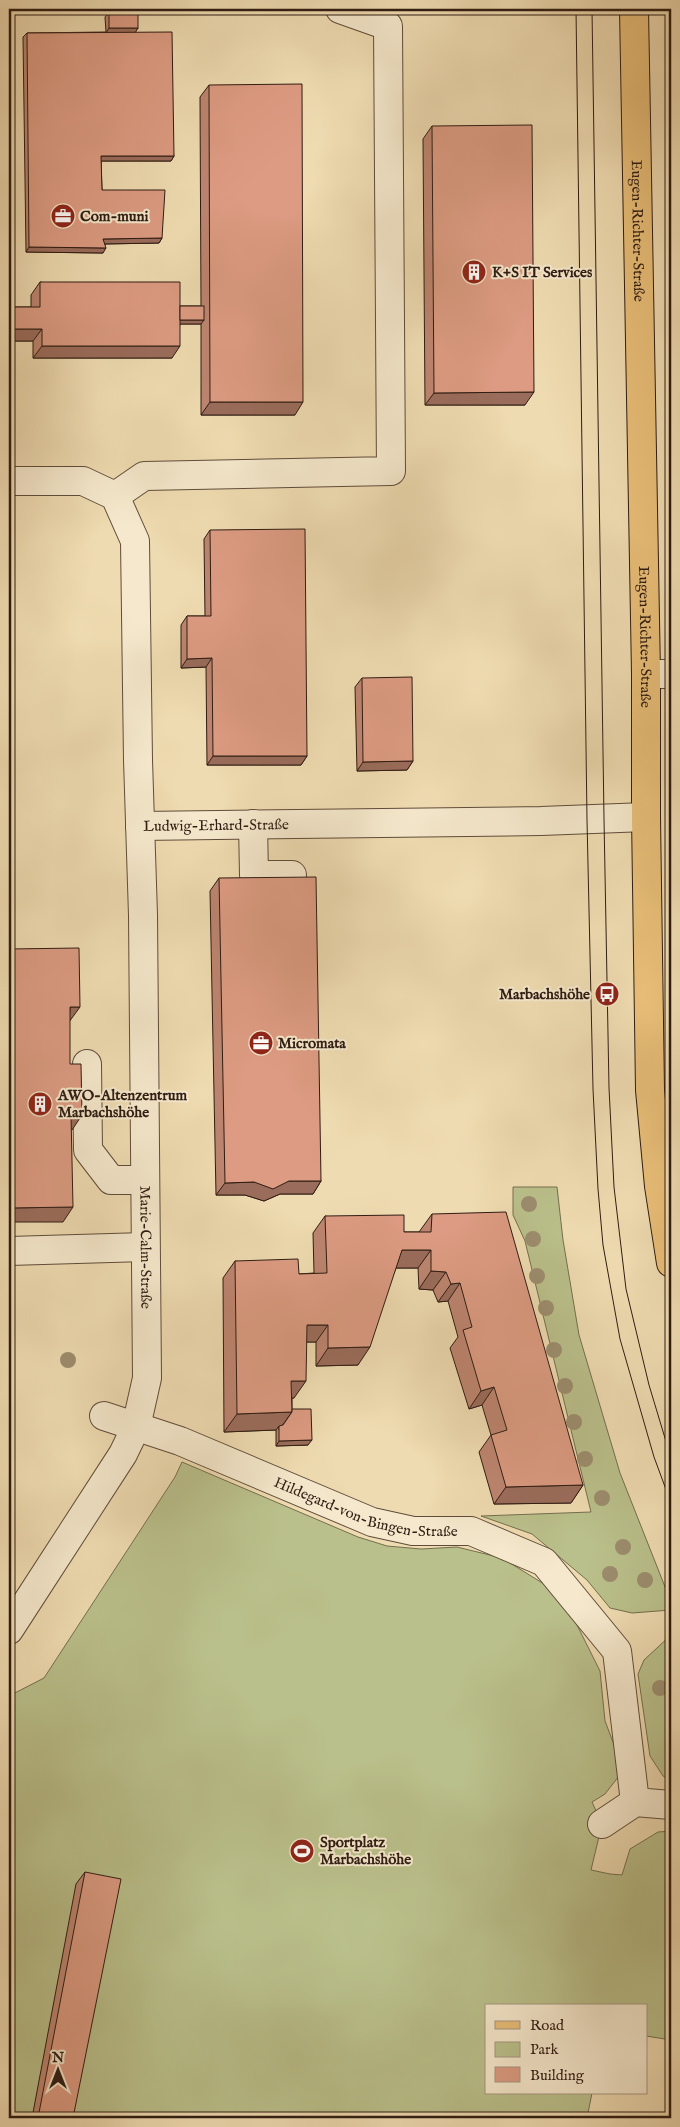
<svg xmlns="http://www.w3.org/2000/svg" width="680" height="2127" font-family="'IM FELL English',serif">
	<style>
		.green { fill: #bac08b; stroke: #746e4f }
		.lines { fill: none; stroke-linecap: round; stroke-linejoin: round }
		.minor-casing { stroke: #5f4c3a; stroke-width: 30 }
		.major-casing { stroke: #2f1c13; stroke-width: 30 }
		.minor { stroke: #f5e8cc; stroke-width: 28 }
		.major { stroke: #e8be78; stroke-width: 28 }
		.tram { stroke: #2f1c13; stroke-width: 1 }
		.tree { fill: #9c8d6e }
		.wall { fill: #bd8570; stroke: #2f1c13 }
		.shaded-wall { fill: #9a6c5b; stroke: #2f1c13 }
		.building { fill: #dc9b82; stroke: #2f1c13 }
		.labels { text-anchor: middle; stroke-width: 4; stroke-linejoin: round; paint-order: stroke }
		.poi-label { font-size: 15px; font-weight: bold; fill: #2f1c13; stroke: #f5e8cc; text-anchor: start }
		.street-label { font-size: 15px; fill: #2f1c13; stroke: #f5e8cc }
	</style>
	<rect width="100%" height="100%" fill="#efdbb1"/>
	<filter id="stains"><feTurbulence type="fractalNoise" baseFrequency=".004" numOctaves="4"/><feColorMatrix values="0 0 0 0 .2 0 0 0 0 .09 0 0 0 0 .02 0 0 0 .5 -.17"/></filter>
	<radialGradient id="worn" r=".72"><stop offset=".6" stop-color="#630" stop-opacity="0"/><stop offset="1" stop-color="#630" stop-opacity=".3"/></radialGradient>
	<g class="green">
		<path d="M513,1187H557L563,1240L579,1335L620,1473L671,1602V1610L632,1613L610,1608L587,1580L532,1534L481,1516L591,1512L525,1241L513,1215Z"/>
		<path d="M182,1462L358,1537L387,1546L421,1549L457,1547L502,1558L544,1584L573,1617L600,1671L605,1721L616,1750L619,1776L605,1794L592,1802L602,1824L591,1870L610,1874L622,1875L630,1849L658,1832L671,1831V2040L646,2036V2006H486V2093H592L587,2118H9V1696L44,1678L175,1477Z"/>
		<path d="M671,1635V1781L663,1776L650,1756L638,1674L644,1660Z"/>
	</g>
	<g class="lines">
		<defs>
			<g id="minor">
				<path id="s1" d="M9,481H83L115,496L135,541L138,760L143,915L147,1378L136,1427L123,1454L9,1630"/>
				<path d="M115,496L144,476L391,471L388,26L340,9"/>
				<path d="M646,674H671"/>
				<path d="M253,824L254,875H292"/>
				<path id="s2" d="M140,826L541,821L646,817"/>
				<path d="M87,1064L88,1150L111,1180H145"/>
				<path d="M9,1251L145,1247"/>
				<path id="s3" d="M104,1416L180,1441L372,1522L413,1531H471L544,1562L617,1651L635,1802L671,1805"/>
				<path d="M602,1824L635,1802"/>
			</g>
			<g id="major">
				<path id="s4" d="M634,9L646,674V817L650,1090L659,1186L671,1263"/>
			</g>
		</defs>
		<use href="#minor" class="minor-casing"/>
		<use href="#major" class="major-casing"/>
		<use href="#minor" class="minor"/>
		<use href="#major" class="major"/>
		<g class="tram">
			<path d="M576,9L587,820L593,1089L598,1189L603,1245L620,1339L654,1457L671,1503"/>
			<path d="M592,9L604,819L609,1088L614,1187L626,1289L649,1385L671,1458"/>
		</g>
	</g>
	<g class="tree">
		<circle cx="529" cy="1204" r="8"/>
		<circle cx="533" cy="1239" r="8"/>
		<circle cx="537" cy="1276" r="8"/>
		<circle cx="546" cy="1308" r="8"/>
		<circle cx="554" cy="1350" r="8"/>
		<circle cx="68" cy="1360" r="8"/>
		<circle cx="565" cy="1386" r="8"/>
		<circle cx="574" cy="1422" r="8"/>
		<circle cx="585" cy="1459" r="8"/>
		<circle cx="602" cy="1498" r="8"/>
		<circle cx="623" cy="1547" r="8"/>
		<circle cx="610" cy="1574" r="8"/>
		<circle cx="645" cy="1580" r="8"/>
		<circle cx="660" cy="1688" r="8"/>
	</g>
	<g class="wall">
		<path d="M109,12L138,28L135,32L174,156L171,161H101L102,190L162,238L159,243L105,244L103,253L26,252L23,37L27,33L106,32L105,17Z"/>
		<path d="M9,85L13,307H31V295L40,282L180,306H201L200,97L209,85L295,415H201V324H180L172,358H33V341H13V386L9,392Z"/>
		<path d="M432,126L525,405H425L423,139Z"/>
		<path d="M210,530L307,756L301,765H207L206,667L181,668V625L187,616H205L204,539Z"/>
		<path d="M362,678L413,761L407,770L357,771L355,687Z"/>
		<path d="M219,878L321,1181L313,1194H280L264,1201L245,1195H216L210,891Z"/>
		<path d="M432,1214L583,1485L571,1503L494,1504L479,1452L491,1435L482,1405L469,1409L450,1348L458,1337L448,1301L438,1302L433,1290L419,1289L418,1268H396L358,1365L316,1366V1342H306L294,1398H292V1409L308,1445L276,1446V1430L224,1432L223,1278L235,1261L299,1274L314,1273L313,1233L325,1216L404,1232H419Z"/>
		<path d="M85,1872L73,2118H32L76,1884Z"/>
	</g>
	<g class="shaded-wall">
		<path d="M109,28H138L135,33H106Z"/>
		<path d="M101,156H174L171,161H98Z"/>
		<path d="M162,238L159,243L100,244L103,239Z"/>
		<path d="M29,247L106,248L103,253L26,252Z"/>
		<path d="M175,320H204L201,324H172Z"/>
		<path d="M11,329H42L33,341H9Z"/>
		<path d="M42,346H180L172,358H33Z"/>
		<path d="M9,386H13L9,392Z"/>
		<path d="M534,392L525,405H425L434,393Z"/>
		<path d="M210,402H303L295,415H201Z"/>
		<path d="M212,658L206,667L181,668L187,659Z"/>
		<path d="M213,756H307L301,765H207Z"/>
		<path d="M413,761L407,770L357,771L363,762Z"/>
		<path d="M70,1007H80L69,1022Z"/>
		<path d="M71,1115H82L72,1130H60Z"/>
		<path d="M289,1181H321L313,1194H280L264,1201L245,1195H216L225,1183Z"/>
		<path d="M73,1207L63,1222H9V1208Z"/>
		<path d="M402,1250H431L418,1268H389Z"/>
		<path d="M431,1271L446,1272L433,1290L419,1289Z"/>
		<path d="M460,1283L448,1301L438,1302L451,1284Z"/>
		<path d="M307,1325H328L316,1342H294Z"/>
		<path d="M370,1347L358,1365L316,1366L328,1348Z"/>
		<path d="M291,1381H306L294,1398H279Z"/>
		<path d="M494,1387L482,1405L469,1409L481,1391Z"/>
		<path d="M292,1412L279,1430V1426L276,1430L224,1432L237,1414Z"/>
		<path d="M312,1440L308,1445L276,1446L279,1441Z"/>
		<path d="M583,1485L571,1503L494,1504L506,1487Z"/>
	</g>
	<g class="building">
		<rect x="109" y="12" width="29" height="16"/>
		<path d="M172,32L174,156H101L102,190H165L162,238L103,239L106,248L29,247L27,33Z"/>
		<path d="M302,84L303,402H210L209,85Z"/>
		<rect x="9" y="85" width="4" height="301"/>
		<path d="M532,125L534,392L434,393L432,126Z"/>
		<path d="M40,282H180V346H42V329H13V307H40Z"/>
		<rect x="180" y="306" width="24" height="14"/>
		<path d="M305,529L307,756H213L212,658L187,659V616H211L210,530Z"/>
		<path d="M412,677L413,761L363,762L362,678Z"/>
		<path d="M316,877L321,1181H289L273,1189L254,1182L225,1183L219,878Z"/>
		<path d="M79,948L80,1007H70V1064H81L82,1115H71L73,1207L9,1208V949Z"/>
		<path d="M506,1212L583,1485L506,1487L491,1435L507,1430L494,1387L481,1391L463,1330L472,1327L460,1283L451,1284L446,1272L431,1271V1250H402L370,1347L328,1348V1325H307L306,1381H291L292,1412L237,1414L235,1261L298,1259L299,1274L327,1273L325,1216L404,1215V1232H431L432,1214Z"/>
		<path d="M292,1409H311L312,1440L279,1441V1426L283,1425L292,1412Z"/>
		<path d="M85,1872L121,1879L73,2118H38Z"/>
	</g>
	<defs>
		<symbol id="office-disc" viewBox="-11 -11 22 22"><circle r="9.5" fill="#8f2418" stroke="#f5e8cc"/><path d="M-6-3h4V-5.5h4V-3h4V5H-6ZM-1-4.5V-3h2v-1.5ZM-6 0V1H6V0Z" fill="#fff"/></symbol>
		<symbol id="building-disc" viewBox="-11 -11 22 22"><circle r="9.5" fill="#8f2418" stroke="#f5e8cc"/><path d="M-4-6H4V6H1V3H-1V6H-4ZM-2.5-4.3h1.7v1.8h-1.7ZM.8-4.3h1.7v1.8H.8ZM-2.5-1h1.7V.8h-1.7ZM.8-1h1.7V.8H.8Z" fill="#fff"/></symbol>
		<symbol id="bus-disc" viewBox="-11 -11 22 22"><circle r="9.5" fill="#8f2418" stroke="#f5e8cc"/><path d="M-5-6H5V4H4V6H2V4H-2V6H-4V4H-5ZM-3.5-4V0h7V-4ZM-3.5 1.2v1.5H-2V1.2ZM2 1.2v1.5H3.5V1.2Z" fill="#fff"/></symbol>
		<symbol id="stadium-disc" viewBox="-11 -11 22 22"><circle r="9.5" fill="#8f2418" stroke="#f5e8cc"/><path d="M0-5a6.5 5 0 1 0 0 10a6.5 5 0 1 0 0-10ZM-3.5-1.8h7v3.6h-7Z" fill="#fff"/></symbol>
	</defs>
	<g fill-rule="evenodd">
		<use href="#office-disc" x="49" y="202" width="28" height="28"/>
		<use href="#building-disc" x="460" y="258" width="28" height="28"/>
		<use href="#bus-disc" x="593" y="980" width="28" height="28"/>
		<use href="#office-disc" x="247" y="1029" width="28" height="28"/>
		<use href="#building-disc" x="26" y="1090" width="28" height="28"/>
		<use href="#stadium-disc" x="288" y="1837" width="28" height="28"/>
	</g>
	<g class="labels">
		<g class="poi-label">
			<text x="80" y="221">Com-muni</text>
			<text x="492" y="277">K+S IT Services</text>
			<text x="590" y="999" text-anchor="end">Marbachshöhe</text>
			<text x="278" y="1048">Micromata</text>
			<text x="58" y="1100">AWO-Altenzentrum<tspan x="58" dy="17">Marbachshöhe</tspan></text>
			<text x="320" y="1847">Sportplatz<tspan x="320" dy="17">Marbachshöhe</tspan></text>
		</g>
		<g class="street-label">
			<text dy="5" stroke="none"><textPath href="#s4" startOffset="222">Eugen-Richter-Straße</textPath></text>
			<text dy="5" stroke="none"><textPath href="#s4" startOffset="628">Eugen-Richter-Straße</textPath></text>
			<text dy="5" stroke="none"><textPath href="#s2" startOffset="76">Ludwig-Erhard-Straße</textPath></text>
			<text dy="5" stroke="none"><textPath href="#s1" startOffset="865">Marie-Calm-Straße</textPath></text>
			<text dy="5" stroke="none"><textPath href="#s3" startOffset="279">Hildegard-von-Bingen-Straße</textPath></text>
		</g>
	</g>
	<rect width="680" height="2127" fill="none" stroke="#efdbb1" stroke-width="30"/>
	<rect x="10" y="10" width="660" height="2107" fill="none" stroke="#2f1c13" stroke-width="2.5"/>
	<rect x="15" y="15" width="650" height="2097" fill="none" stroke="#2f1c13"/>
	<rect x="485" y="2004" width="162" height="90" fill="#f5e8cc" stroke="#a69682"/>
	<rect x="495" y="2021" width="25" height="8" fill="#e8be78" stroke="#a69682"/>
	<text x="530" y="2030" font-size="15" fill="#2f1c13">Road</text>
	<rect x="495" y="2042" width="25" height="15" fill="#bac08b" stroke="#a69682"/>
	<text x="530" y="2054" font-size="15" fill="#2f1c13">Park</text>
	<rect x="495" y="2067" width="25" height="15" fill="#dc9b82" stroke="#a69682"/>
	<text x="530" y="2080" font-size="15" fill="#2f1c13">Building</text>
	<g transform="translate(58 2070)" stroke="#f5e8cc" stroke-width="4" paint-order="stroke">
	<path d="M0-4L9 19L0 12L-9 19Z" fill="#2f1c13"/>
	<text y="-8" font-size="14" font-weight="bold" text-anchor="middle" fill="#2f1c13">N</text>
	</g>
	<rect width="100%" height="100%" filter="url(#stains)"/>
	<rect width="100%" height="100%" fill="url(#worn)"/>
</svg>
